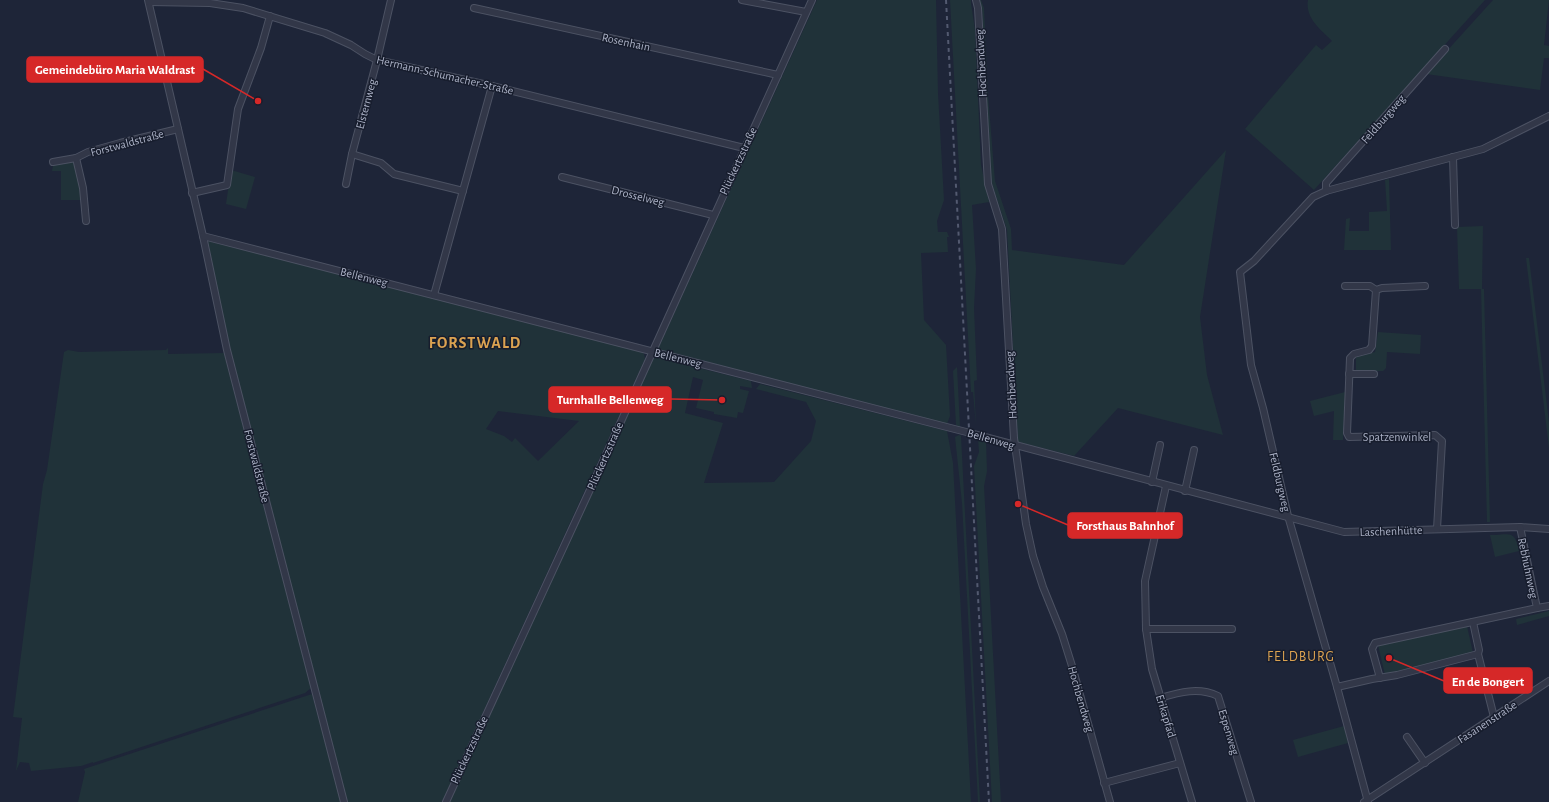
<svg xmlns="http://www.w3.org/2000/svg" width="1549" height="802" font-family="'Alegreya Sans',sans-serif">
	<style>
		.green { fill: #203239; fill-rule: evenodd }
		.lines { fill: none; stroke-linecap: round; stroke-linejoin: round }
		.minor-casing { stroke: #4c5263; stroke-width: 8 }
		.minor { stroke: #323748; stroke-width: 6 }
		.rail { stroke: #535a70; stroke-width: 2; stroke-dasharray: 4 4; stroke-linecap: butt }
		.labels { text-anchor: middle; stroke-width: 3; stroke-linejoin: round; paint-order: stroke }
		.street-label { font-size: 12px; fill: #abb1c5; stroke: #171d2d }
		.quarter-label { font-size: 14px; letter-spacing: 1px; fill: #dba251; stroke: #171d2d }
		.district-label { font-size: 16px; font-weight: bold; letter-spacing: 1px; fill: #dba251; stroke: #171d2d }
		.leader { fill: none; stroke: #d62828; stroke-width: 1.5 }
		.callout-dot { fill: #d62828; stroke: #171d2d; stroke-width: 1.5 }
		.callout { fill: #d62828; stroke: #d62828; stroke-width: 1.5 }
		.callout-label { font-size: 13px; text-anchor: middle; font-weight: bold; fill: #fff }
	</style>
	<rect width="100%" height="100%" fill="#1e2538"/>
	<g class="green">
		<path d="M817,0H936L938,93L944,200L937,221L938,232H947L949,237H947L948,252L921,253L924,320L946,345L950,416L947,424L658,349Z"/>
		<path d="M950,0H971V3L975,30L981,165L989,202L972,205L976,269L974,308L977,380L974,381L976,426L973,392H971Z"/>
		<path d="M979,0H981L984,8L988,95L995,181L1011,229L1012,250L1124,265L1226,150L1200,317L1207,375L1223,435L1118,408L1074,456L1018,442L1007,230L991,181L982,8Z"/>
		<path d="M1308,0H1485L1314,190L1245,129L1316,45L1322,50L1332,41C1320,29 1305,18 1308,0Z"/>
		<path d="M1493,0H1549L1544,45L1549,46V58H1544L1540,90L1426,74Z"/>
		<path d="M69,160L74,162L76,165L84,200H61V171H52L53,166L56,163Z"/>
		<path d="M231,170L255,177L246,209L226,204Z"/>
		<path d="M1389,179L1391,250H1344L1346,219L1350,218L1349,231H1369V212L1387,211L1385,180Z"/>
		<path d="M1483,226L1482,289H1484L1490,522H1487L1481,289H1459L1457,227Z"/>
		<path d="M208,241L641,351L644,354L645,359L442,802H347L230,353ZM498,411L579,421L538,461L515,438L512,442L504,436L486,429Z"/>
		<path d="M1526,258H1529L1549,422V448Z"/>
		<path d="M1378,332L1421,335L1420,354L1387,352L1386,368L1383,371H1356V357L1375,352Z"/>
		<path d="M168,348V354L224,353L311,688L305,693L93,763V762L81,766L31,771L29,763L20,762L16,771L22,718L13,717L43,484L47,470L64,352L68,350L79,352L166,350Z"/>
		<path d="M655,357L751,381L752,388L740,386V389L749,391L743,413L738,412L737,418L714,414V412L696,408L703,380L693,377L685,413L723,423L704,483L774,482L811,441L816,421L806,402L756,389L760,384L947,431L953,463L971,802H449L650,363Z"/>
		<path d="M957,367L960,427L956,425L953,371Z"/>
		<path d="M1345,392L1343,440H1333L1334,411L1314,416L1310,401Z"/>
		<path d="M959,435L961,436L980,802H978L962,503L955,437Z"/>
		<path d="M978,439L986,441L987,471L984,486L1001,802H992L974,466L979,452Z"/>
		<path d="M1490,535C1509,535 1515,529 1519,551L1495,557Z"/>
		<path d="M1549,611V616L1517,625L1516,619Z"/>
		<path d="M1467,626L1473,653L1385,675L1378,645Z"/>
		<path d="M312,694L341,802H78L85,772L84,769Z"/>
		<path d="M1344,726L1348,743L1298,757L1293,740Z"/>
	</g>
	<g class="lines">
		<defs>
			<g id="minor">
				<path d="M148,0L203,236L227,350L344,802"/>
				<path d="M742,0L806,12"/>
				<path d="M976,0L978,8L988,184L1002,229L1014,438L1026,524L1033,556L1043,587L1062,634L1072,666L1110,802"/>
				<path d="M149,2L210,3L243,8L325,33L351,45L365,54L377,60L492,86L744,148"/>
				<path d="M474,8L778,75"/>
				<path d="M352,154L381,163L394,174L463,191"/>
				<path d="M1453,157L1455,225"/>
				<path d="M76,158L83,188L86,221"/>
				<path d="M53,162L76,158L88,152L120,143L178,129"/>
				<path d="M562,177L713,215"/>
				<path d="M346,184L352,154L377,60L391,0"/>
				<path d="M1326,191V183L1445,49"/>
				<path d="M192,193L227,185L238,109L261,48L270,16"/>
				<path d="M203,236L978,435L1344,532L1520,527L1549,529"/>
				<path d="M1345,286H1370L1376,290"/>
				<path d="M1425,286L1382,288L1376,290L1372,346L1369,350L1354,354L1350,358L1347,433L1349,437L1435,435L1442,441L1437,529"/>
				<path d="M434,295L492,86"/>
				<path d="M1349,374H1374"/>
				<path d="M1152,482L1160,445"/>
				<path d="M1166,486L1145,581L1146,629L1152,669L1192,802"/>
				<path d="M1185,491L1194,450"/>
				<path d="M1537,608L1549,606"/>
				<path d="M1473,622L1479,650L1478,654L1494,717"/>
				<path d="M1146,629H1232"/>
				<path d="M1380,678L1372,649L1375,643L1537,608L1520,527"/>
				<path d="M1337,687L1372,679L1397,675L1478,654"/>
				<path d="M1160,698C1180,692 1199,687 1218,696L1251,802"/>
				<path d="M1407,737L1425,763"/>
				<path d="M1104,783L1180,763"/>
				<path d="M446,802L594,481L812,0"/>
				<path d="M1364,802L1549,681"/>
				<path d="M1368,802L1337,687L1288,516L1263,408L1251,365L1240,272L1254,261L1313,197L1326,191L1483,149L1549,116"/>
			</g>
		</defs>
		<use href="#minor" class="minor-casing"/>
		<use href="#minor" class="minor"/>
		<path class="rail" d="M946,0L989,802"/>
	</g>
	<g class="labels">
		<g class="street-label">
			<text transform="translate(626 42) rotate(12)" y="4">Rosenhain</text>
			<text transform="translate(981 63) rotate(-93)" y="4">Hochbendweg</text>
			<text transform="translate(445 75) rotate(13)" y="4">Hermann-Schumacher-Straße</text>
			<text transform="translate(366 104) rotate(-75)" y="4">Elsternweg</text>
			<text transform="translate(1383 119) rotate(-49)" y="4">Feldburgweg</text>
			<text transform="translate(127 143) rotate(-15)" y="4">Forstwaldstraße</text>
			<text transform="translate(738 161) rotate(-65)" y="4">Plückertzstraße</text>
			<text transform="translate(638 196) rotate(14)" y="4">Drosselweg</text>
			<text transform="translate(364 277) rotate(14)" y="4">Bellenweg</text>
			<text transform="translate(678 358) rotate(14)" y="4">Bellenweg</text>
			<text transform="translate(1011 385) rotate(-93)" y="4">Hochbendweg</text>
			<text x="1397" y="441">Spatzenwinkel</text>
			<text transform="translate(991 439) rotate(16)" y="4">Bellenweg</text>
			<text transform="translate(605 456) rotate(-66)" y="4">Plückertzstraße</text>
			<text transform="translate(257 466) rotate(76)" y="4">Forstwaldstraße</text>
			<text transform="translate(1280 482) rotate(77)" y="4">Feldburgweg</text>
			<text transform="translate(1391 531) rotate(-2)" y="4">Laschenhütte</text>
			<text transform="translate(1528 568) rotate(78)" y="4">Rebhuhnweg</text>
			<text transform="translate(1081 699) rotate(74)" y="4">Hochbendweg</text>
			<text transform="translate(1166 716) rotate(73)" y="4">Erikapfad</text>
			<text transform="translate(1487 722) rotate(-33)" y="4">Fasanenstraße</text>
			<text transform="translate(1229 732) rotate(73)" y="4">Espenweg</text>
			<text transform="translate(469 750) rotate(-65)" y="4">Plückertzstraße</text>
		</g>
		<g class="quarter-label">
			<text x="1301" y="661">FELDBURG</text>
		</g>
		<g class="district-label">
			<text x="475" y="348">FORSTWALD</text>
		</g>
	</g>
	<path class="leader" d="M258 101L203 69M722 400L671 399M1018 504L1068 525M1389 658L1444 681"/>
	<g class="callout-dot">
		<circle cx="258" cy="101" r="4"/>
		<circle cx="722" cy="400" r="4"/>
		<circle cx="1018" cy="504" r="4"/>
		<circle cx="1389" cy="658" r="4"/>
	</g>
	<g class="callout">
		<rect x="27" y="57" width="176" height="25" rx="4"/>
		<rect x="549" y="387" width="122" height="25" rx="4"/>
		<rect x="1068" y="513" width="114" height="25" rx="4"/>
		<rect x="1444" y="668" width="88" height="25" rx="4"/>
	</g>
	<g class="callout-label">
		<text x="115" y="74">Gemeindebüro Maria Waldrast</text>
		<text x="610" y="404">Turnhalle Bellenweg</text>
		<text x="1125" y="530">Forsthaus Bahnhof</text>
		<text x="1488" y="686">En de Bongert</text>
	</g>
</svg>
